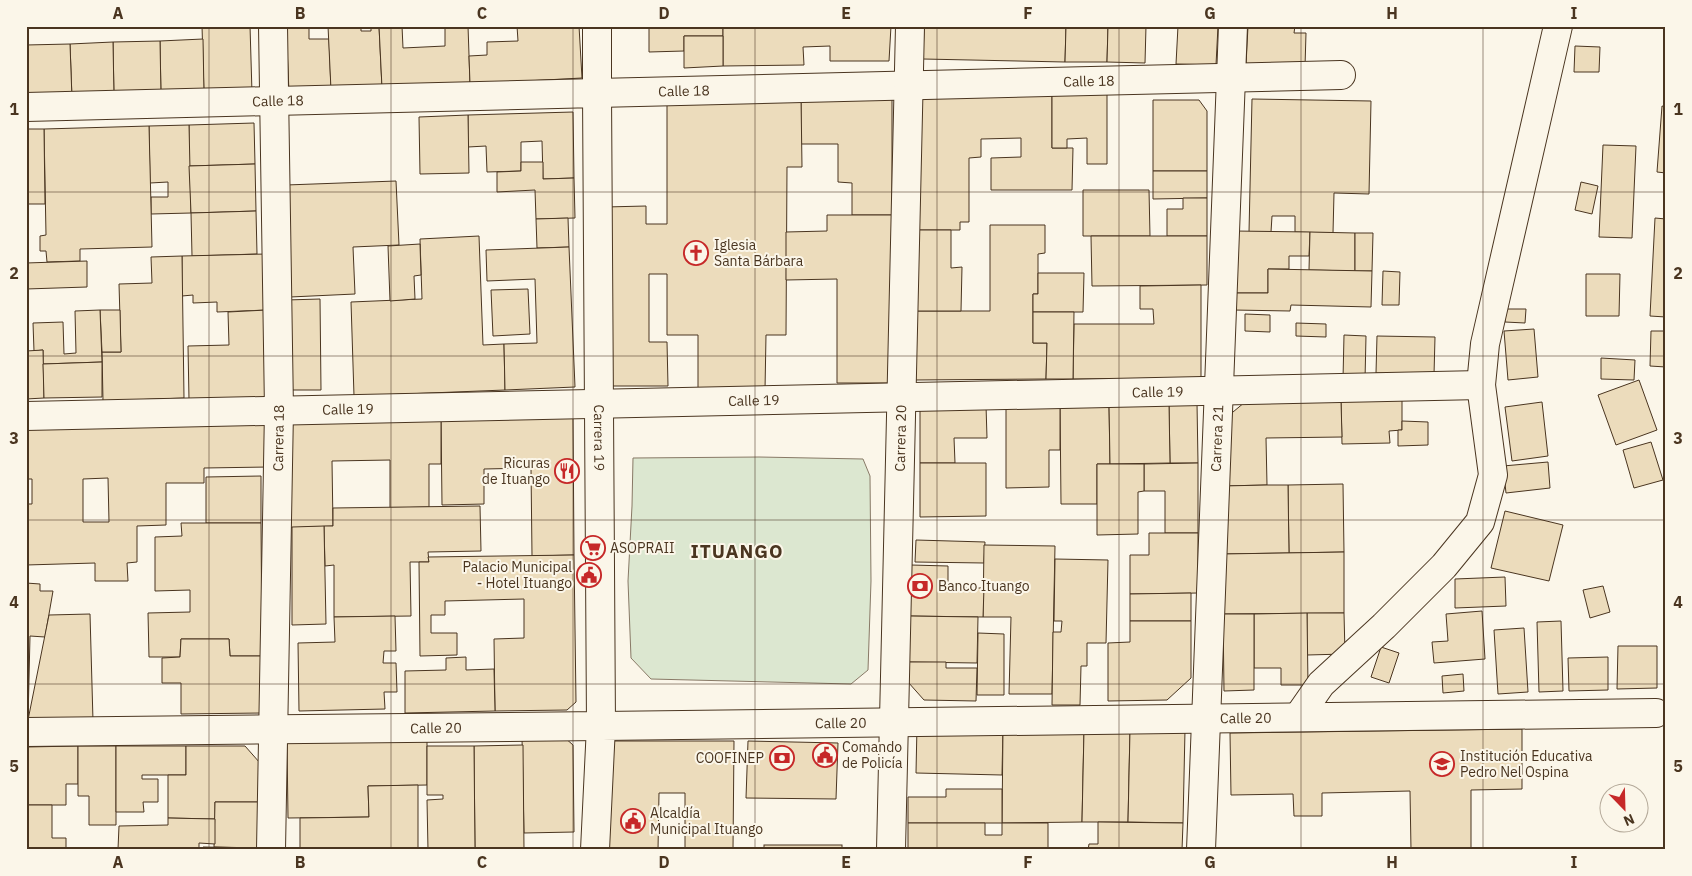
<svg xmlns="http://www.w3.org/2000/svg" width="1692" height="876" font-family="'IBM Plex Sans',sans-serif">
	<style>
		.green { fill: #dce7d0; stroke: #887966 }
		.building { fill: #ecdcbc; stroke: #4a3520; fill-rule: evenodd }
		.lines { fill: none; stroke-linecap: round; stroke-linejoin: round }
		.street-casing { stroke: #4a3520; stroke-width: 30 }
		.secondary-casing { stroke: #4a3520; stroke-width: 30 }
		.street { stroke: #fbf6e9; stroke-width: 28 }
		.secondary { stroke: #fbf6e9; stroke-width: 28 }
		.grid { fill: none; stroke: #4a3520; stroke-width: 1; stroke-opacity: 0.55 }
		.labels { text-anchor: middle; stroke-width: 4; stroke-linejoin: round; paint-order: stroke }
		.street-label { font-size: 14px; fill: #4a3520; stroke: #fbf6e9 }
		.poi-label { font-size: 14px; fill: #4a3520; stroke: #fbf6e9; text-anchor: start }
		.district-label { font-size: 19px; font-weight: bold; letter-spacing: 1px; fill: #4a3520; stroke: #fbf6e9 }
		.neatline { fill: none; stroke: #4a3520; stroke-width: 2 }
		.grid-label { font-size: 16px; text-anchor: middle; font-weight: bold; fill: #4a3520 }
	</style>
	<rect width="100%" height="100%" fill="#fbf6e9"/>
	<path class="green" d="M759,457L863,459L870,476L871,581L868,670L851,684L651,679L631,658L628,581L632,506L633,458Z"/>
	<g class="building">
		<path d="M202,26H250L252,93L204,94Z"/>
		<path d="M286,26H309V39H329L331,90L289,92Z"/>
		<path d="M328,26H361V31H371V26H379L382,88L331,90Z"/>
		<path d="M379,26H402L403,48L445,46V26H468L470,84L382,88Z"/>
		<path d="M517,26H579L582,78L470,84L469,56L487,55V42L518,41Z"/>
		<path d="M649,26H723V36H684V51L649,52Z"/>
		<path d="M723,26H891L889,61H830V46L803,47L804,65L723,66Z"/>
		<path d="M924,26H1066L1065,62L923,59Z"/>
		<path d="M1066,26H1108L1107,62H1065Z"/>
		<path d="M1108,26H1146L1145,63L1107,62Z"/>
		<path d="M1178,26H1218L1216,65L1176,64Z"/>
		<path d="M1248,26H1295L1294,33H1306L1305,67L1246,65Z"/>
		<path d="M684,36H723V66L684,68Z"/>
		<path d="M203,39L204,94L161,96L160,41Z"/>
		<path d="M160,41L161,96L114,97L113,42Z"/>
		<path d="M113,42L114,97L72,99L70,44Z"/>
		<path d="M70,44L72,99L26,100V45Z"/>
		<path d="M1575,46L1600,47L1599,72H1574Z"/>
		<path d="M919,93H1052V148H1073L1072,190H991V158L1021,157V138L981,139V157L969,158V222H960V230H919Z"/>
		<path d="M1052,93H1107V164H1087V138L1067,139V148H1052Z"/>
		<path d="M892,97V215H852V183L838,182V144H801V98Z"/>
		<path d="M801,98L802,167H787L786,335H766L765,390H698V335H667V274H649V342H667L668,386H605V207L646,206V224H667V99Z"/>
		<path d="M1252,99L1371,101L1369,194L1334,193L1333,233L1295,232V216H1272L1271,232H1249Z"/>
		<path d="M1153,100H1199L1207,111V171H1153Z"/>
		<path d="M1662,106L1666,107V173L1657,172Z"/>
		<path d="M573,112L574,178L543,179L542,141L521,142V171L487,172L486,146L468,147V115Z"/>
		<path d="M468,115L469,173L420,174L419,117Z"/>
		<path d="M254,123L255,164L189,166V125Z"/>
		<path d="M189,125L191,213L151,214V197H168V182L150,183L149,126Z"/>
		<path d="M149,126L152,247L80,249V261L47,262L46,251H40V236L46,235L44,129Z"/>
		<path d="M26,129H44L45,204H28Z"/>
		<path d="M1603,145L1636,146L1632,238L1599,237Z"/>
		<path d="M521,162H543V179L574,178L575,218L536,219L535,190L497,192V172L521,171Z"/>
		<path d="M255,164L256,211L191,213L189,166Z"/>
		<path d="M1153,171H1207V198L1153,199Z"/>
		<path d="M26,173L28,204H26Z"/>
		<path d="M396,181L399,245L353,247L355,294L290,297L286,185Z"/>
		<path d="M1581,182L1598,186L1592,214L1575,210Z"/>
		<path d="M1083,190H1149L1150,236H1083Z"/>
		<path d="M1183,198H1207V236H1167V209H1183Z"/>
		<path d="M256,211L257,254L192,256L191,213Z"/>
		<path d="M827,215H892V383H837V279L786,280V232L827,231Z"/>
		<path d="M568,218L569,247L537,248L536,219Z"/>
		<path d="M1655,218L1666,219V317L1650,316Z"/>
		<path d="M990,225H1045V253L1038,254V294H1033V343H1047L1046,379L913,380V311H990Z"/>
		<path d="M913,230H951V268L962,267L961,311H913Z"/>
		<path d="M1235,231L1310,232L1309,256H1289V269H1268V293H1234Z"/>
		<path d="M1310,232L1355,233V271L1309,270Z"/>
		<path d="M1355,233H1373L1372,271H1355Z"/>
		<path d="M479,236L483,345L504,344L505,390L354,396L351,302L422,299L420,239Z"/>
		<path d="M1091,236H1207V285L1092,286Z"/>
		<path d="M420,244L421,275L414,276L415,299L390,301L388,246Z"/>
		<path d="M569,247L575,387L505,390L504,344L537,343L535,279L487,281L486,250Z"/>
		<path d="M266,254L267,310L217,312V302L193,303V295L182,296V256Z"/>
		<path d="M182,256L184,398L103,401L102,352H121L119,284L152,283L151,257Z"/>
		<path d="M87,261V287L26,289V263Z"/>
		<path d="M1268,269L1372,271L1371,307L1291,305L1290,311L1233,310L1234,293H1268Z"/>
		<path d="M1383,271L1400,272L1399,305H1382Z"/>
		<path d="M1038,273H1084L1083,312H1033V294H1038Z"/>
		<path d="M1586,274H1620L1619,316H1586Z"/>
		<path d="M1201,285V378L1073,379L1074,324H1154L1153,309H1140V286Z"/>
		<path d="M528,289L530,334L493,336L491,290Z"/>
		<path d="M320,299L321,390H287L286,300Z"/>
		<path d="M1506,309H1526L1525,323L1505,322Z"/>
		<path d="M100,310H120L121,352H102Z"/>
		<path d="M100,310L102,362L43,364V350L34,351L33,323L63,322L64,354L76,353L75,311Z"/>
		<path d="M267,310L269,397L189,400L188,346L229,345L228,312Z"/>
		<path d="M1033,312H1074L1073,379H1046L1047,343H1033Z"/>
		<path d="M1245,314L1270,315V332L1245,331Z"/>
		<path d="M1296,323L1326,324V337L1296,336Z"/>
		<path d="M1534,329L1538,377L1508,380L1504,331Z"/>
		<path d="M1651,331H1666V367L1650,366Z"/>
		<path d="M1344,335L1366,336L1365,380L1343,379Z"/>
		<path d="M1377,336L1435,337L1434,375L1376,373Z"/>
		<path d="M43,350L44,398L26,399V351Z"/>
		<path d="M1601,358L1635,360L1634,380L1601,379Z"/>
		<path d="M102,362V397L44,398L43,364Z"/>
		<path d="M1639,380L1657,430L1616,445L1598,395Z"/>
		<path d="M1402,399V430L1389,431L1390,443L1342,444L1341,401Z"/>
		<path d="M1341,401L1342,437L1266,438L1267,485L1222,486L1221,422L1245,402Z"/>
		<path d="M1542,402L1548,456L1512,461L1505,407Z"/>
		<path d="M1197,403L1198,463H1170L1169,404Z"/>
		<path d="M1060,404H1109L1110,464H1097V504H1061Z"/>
		<path d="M1060,404V450H1049V487L1006,488V405Z"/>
		<path d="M1109,404H1169L1170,463L1110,464Z"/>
		<path d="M920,405H986L987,438H954L955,463H920Z"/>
		<path d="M573,416L574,555L532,556L531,468L484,469V504L442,505L441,418Z"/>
		<path d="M441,418V464H429V507L390,508V460L332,461L333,526L288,528L287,421Z"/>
		<path d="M268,421L269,467L204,468V483H166V525L137,526V562L127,563L128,581H95V563L26,565V504H32V479H26V425ZM108,478L109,522H83V479Z"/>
		<path d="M1402,421L1428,422V445L1398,446V430H1402Z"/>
		<path d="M1651,442L1663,480L1634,488L1623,450Z"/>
		<path d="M1548,462L1550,488L1506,493L1503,466Z"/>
		<path d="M920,463H986V516L920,517Z"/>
		<path d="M1198,463V533H1165V491H1144V464Z"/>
		<path d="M1097,464H1144V491L1138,492V534L1097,535Z"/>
		<path d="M261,476V523H206V477Z"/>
		<path d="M1343,484L1344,552L1289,553L1288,485Z"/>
		<path d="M1267,485H1288L1289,553L1222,554V486Z"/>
		<path d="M480,506L481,551L428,552L429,562H410L411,616L334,617V565L325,566L324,526H333V508Z"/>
		<path d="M1505,511L1563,525L1549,581L1491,568Z"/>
		<path d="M181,523H261L262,656H230L229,639H181L180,657H149L148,613L190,612V590L155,591V537L182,536Z"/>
		<path d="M324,526L326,624L292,625V527Z"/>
		<path d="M1149,533H1198V593L1130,594V555H1149Z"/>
		<path d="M916,540L985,542L984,563L915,562Z"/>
		<path d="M984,545L1055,546L1052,694H1009L1011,617H983Z"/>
		<path d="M1344,552V613L1223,614L1222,554Z"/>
		<path d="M574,555L576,702L567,710L495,711L494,639L524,638V599L445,601V615H431V633H457V655L420,656L419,562H429L428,557Z"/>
		<path d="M1055,559L1108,560L1106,643H1087V666H1081L1080,705H1052L1053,632H1061L1062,621H1054Z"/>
		<path d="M911,565L948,566V588H984L983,617L909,616Z"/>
		<path d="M1505,577L1506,606L1455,608V579Z"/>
		<path d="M26,583L40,584V591H53L45,637L30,636L28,720H26Z"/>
		<path d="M1603,586L1610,612L1590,618L1583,590Z"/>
		<path d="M1191,593V621H1130V594Z"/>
		<path d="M1482,611L1485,659L1434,663L1432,642L1448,641L1446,614Z"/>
		<path d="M1307,613H1344L1345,654L1307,655Z"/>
		<path d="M1307,613L1308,685H1281V668H1254V614Z"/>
		<path d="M90,614L93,721L28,720L49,615Z"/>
		<path d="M1223,614H1254V690L1224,691Z"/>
		<path d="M395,616L396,651H384L383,663H396L397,692H384L385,709L299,711L298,643L335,642L334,617Z"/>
		<path d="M909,616L978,617L977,663L909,662Z"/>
		<path d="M1130,621H1191V678L1167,700L1108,701V643L1130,642Z"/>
		<path d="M1561,621L1563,691L1539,692L1537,622Z"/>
		<path d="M1524,628L1528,692L1498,694L1494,630Z"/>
		<path d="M978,633L1004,634V695H977Z"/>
		<path d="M181,639H229L230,656H262V713L181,714V683H162V658L180,657Z"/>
		<path d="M1618,646H1657V688L1617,689Z"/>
		<path d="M1381,647L1399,653L1389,683L1371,677Z"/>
		<path d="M466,657V670L494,669L495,711L405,713V671L446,670V658Z"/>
		<path d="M1608,657V690L1569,691L1568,658Z"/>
		<path d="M909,662H946V668H977L976,701L924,700L908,682Z"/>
		<path d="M1463,674L1464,691L1443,693L1442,676Z"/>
		<path d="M917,726L1003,728L1002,775L916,773Z"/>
		<path d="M1003,728L1084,730L1082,822L1002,823Z"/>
		<path d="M1522,729V789L1471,790V850H1411L1410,791L1322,793V816H1294L1293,794L1231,795L1230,733Z"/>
		<path d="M1084,730H1130L1128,822H1082Z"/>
		<path d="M1130,730H1185L1183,823L1128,822Z"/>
		<path d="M564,737L573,745L574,832L524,833L522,738Z"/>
		<path d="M427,740V785L368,786L369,817L288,818L287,743Z"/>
		<path d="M607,741H734L733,850H685V793H659L658,850H607Z"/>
		<path d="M748,741L838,743L836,799L746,798Z"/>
		<path d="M523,745L524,850H475L474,746Z"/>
		<path d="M78,746V784H66V805H26V747Z"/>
		<path d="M78,746H116V825H89V796H78Z"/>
		<path d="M116,746H186V775H142V779H158V802H143L144,812H116Z"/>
		<path d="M186,746H245L260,763L259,802H215V819L168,818V775H186Z"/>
		<path d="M427,746H474L475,850H428L427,800L443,799V795H427Z"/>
		<path d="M418,785V850H300V818L369,817L368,786Z"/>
		<path d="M946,789H1002V823H908V797H946Z"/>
		<path d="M215,802H259V848L214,847Z"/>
		<path d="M26,805H52V838H66V850H26Z"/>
		<path d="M168,818L215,819V844L199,843V849H118L119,826L168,825Z"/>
		<path d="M1098,822L1183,823L1182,850H1088L1089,844H1098Z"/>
		<path d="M908,823H985V835H1002V823H1048V848H1029V850H908Z"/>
		<rect x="764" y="845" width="78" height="5"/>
		<path d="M203,847L259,848V850H203Z"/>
	</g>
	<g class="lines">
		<defs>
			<g id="street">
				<path id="s1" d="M597,26V93L1341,75"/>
				<path id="s2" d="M26,416L1481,385"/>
				<path d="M1298,717L1321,684L1384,626L1444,566L1480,522L1493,475L1481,385L1485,344L1558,26"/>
				<path id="s3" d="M271,850L279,410L273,26"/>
				<path id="s4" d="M595,850L601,726L1656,713"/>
				<path id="s5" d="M891,850L910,26"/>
				<path id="s6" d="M1201,850L1233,26"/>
			</g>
			<g id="secondary">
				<path id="s7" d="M26,107L597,93L601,726L26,732"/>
			</g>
		</defs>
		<use href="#street" class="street-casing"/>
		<use href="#secondary" class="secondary-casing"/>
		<use href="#street" class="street"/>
		<use href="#secondary" class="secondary"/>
	</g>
	<path class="grid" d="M209,26V850M391,26V850M573,26V850M755,26V850M937,26V850M1119,26V850M1301,26V850M1483,26V850M26,192H1666M26,356H1666M26,520H1666M26,684H1666"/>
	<defs>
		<symbol id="church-ring" viewBox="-11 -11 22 22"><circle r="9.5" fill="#fbf6e9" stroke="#c62828" stroke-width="1.5"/><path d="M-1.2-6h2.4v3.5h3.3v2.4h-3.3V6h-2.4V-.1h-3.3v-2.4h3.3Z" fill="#c62828"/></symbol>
		<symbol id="restaurant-ring" viewBox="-11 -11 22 22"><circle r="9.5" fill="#fbf6e9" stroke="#c62828" stroke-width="1.5"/><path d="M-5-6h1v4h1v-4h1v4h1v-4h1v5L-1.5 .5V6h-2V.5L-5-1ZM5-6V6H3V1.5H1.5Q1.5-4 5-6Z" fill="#c62828"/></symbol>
		<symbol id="supermarket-ring" viewBox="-11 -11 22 22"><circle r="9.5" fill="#fbf6e9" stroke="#c62828" stroke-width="1.5"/><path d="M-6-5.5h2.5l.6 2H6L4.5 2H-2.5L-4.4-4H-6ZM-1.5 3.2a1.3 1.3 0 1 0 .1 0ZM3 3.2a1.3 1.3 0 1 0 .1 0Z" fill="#c62828"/></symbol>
		<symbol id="civic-ring" viewBox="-11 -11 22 22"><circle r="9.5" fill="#fbf6e9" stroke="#c62828" stroke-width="1.5"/><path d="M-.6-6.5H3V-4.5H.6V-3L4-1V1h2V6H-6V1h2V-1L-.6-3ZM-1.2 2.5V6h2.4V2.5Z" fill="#c62828"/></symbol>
		<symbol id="bank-ring" viewBox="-11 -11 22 22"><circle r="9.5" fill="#fbf6e9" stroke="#c62828" stroke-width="1.5"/><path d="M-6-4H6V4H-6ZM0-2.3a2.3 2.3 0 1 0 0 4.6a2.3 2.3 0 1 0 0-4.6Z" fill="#c62828"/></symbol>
		<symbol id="school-ring" viewBox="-11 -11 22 22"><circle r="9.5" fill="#fbf6e9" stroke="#c62828" stroke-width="1.5"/><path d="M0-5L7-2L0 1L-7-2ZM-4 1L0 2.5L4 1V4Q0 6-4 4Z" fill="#c62828"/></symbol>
	</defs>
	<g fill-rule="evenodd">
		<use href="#church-ring" x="682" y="239" width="28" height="28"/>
		<use href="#restaurant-ring" x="553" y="457" width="28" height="28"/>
		<use href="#supermarket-ring" x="579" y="534" width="28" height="28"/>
		<use href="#civic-ring" x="575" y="561" width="28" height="28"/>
		<use href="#bank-ring" x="906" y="572" width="28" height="28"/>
		<use href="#civic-ring" x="811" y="741" width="28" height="28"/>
		<use href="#bank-ring" x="768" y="744" width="28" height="28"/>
		<use href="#school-ring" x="1428" y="750" width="28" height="28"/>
		<use href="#civic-ring" x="619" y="807" width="28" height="28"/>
	</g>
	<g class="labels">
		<g class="street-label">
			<text dy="5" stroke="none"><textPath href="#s1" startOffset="559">Calle 18</textPath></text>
			<text dy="5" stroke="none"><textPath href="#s1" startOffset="154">Calle 18</textPath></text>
			<text dy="5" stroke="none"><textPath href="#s7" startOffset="252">Calle 18</textPath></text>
			<text dy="5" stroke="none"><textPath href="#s2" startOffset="1132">Calle 19</textPath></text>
			<text dy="5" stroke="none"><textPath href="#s2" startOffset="728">Calle 19</textPath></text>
			<text dy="5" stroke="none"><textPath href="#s2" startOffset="322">Calle 19</textPath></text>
			<text dy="5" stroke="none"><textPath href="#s3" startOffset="412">Carrera 18</textPath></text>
			<text dy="5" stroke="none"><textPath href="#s7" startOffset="916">Carrera 19</textPath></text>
			<text dy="5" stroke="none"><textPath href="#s5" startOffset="412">Carrera 20</textPath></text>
			<text dy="5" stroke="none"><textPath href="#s6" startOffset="412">Carrera 21</textPath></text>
			<text dy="5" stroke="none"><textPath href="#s4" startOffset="769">Calle 20</textPath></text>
			<text dy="5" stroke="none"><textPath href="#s4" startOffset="364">Calle 20</textPath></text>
			<text transform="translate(436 728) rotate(-1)" y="5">Calle 20</text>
		</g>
		<g class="poi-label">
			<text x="714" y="250">Iglesia<tspan x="714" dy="16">Santa Bárbara</tspan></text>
			<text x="550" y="468" text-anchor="end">Ricuras<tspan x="550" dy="16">de Ituango</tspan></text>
			<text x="610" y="553">ASOPRAII</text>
			<text x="572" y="572" text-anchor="end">Palacio Municipal<tspan x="572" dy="16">- Hotel Ituango</tspan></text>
			<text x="938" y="591">Banco Ituango</text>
			<text x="842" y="752">Comando<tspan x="842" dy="16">de Policía</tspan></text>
			<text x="1460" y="761">Institución Educativa<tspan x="1460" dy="16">Pedro Nel Ospina</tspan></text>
			<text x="764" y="763" text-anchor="end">COOFINEP</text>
			<text x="650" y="818">Alcaldía<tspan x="650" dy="16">Municipal Ituango</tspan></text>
		</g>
		<g class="district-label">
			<text x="737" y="558">ITUANGO</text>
		</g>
	</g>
	<rect width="1692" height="876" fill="none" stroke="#fbf6e9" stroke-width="55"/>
	<g transform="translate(1624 808) rotate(157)"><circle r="24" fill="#fbf6e9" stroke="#b4a999"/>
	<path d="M0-4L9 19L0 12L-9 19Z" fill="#c62828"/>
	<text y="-8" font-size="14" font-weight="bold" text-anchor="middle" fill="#4a3520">N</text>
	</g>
	<rect x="28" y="28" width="1636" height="820" class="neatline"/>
	<g class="grid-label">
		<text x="118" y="19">A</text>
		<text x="300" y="19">B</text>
		<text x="482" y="19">C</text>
		<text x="664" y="19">D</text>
		<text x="846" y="19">E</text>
		<text x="1028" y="19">F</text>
		<text x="1210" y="19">G</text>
		<text x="1392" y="19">H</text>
		<text x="1574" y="19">I</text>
		<text x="14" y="115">1</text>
		<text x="1678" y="115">1</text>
		<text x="14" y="279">2</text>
		<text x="1678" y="279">2</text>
		<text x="14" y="444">3</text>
		<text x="1678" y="444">3</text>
		<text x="14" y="608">4</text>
		<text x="1678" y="608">4</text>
		<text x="14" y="772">5</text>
		<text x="1678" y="772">5</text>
		<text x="118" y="868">A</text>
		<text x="300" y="868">B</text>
		<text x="482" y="868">C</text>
		<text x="664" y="868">D</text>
		<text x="846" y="868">E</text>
		<text x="1028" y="868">F</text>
		<text x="1210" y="868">G</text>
		<text x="1392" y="868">H</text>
		<text x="1574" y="868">I</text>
	</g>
</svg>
